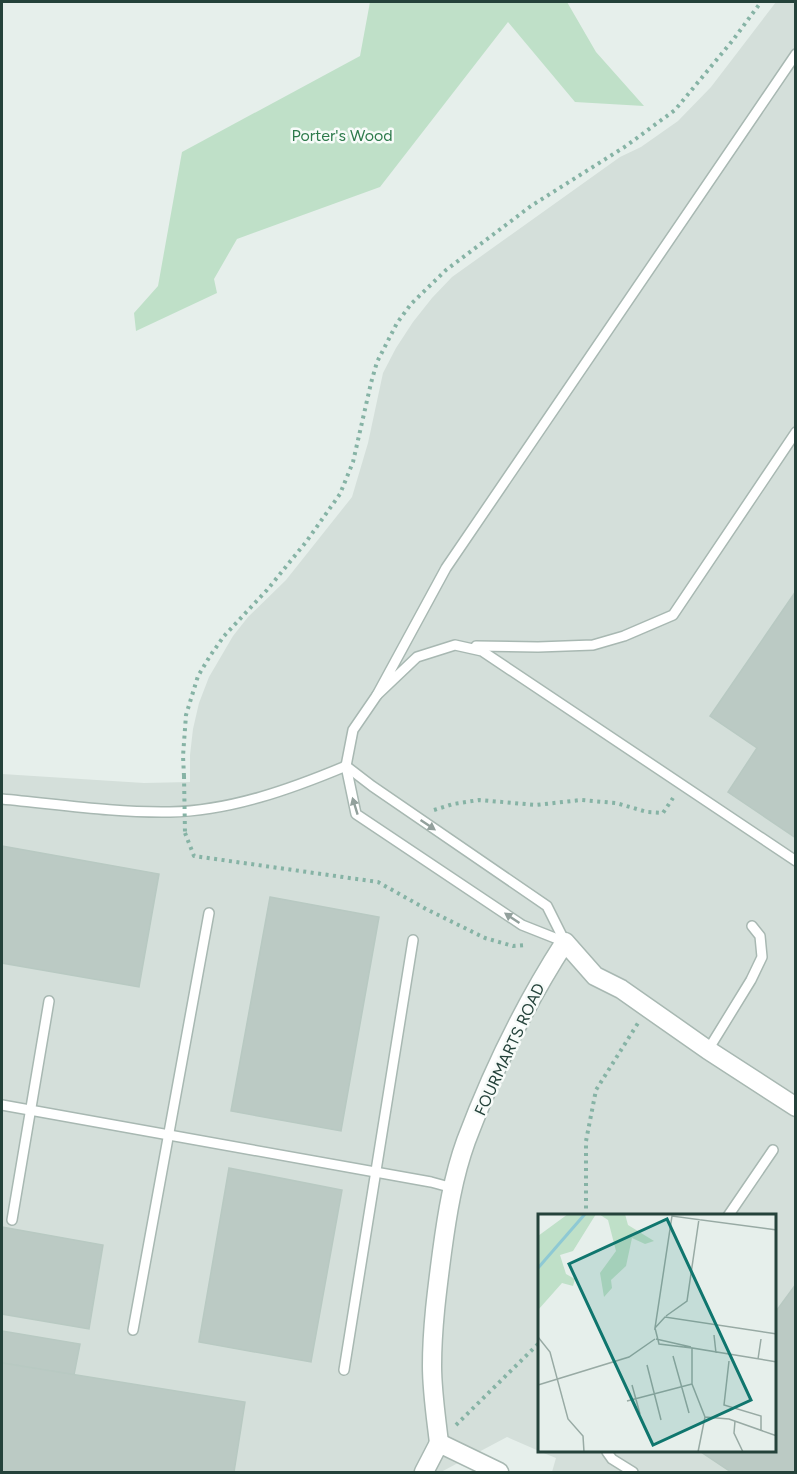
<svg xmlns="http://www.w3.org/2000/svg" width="797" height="1474" font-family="Figtree,sans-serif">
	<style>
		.built { fill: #d4dfda }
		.green { fill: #bfe0c8 }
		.building { fill: #bbcac4; stroke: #b8c9c2; stroke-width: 1.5 }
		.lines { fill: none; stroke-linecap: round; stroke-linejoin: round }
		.service-casing { stroke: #a8b8b2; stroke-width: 12 }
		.minor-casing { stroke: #a8b8b2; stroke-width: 21 }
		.tertiary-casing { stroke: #a8b8b2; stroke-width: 21 }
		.path { stroke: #86b3a5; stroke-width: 4; stroke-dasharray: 3 4.5; stroke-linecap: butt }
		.service { stroke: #fff; stroke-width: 9 }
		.minor { stroke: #fff; stroke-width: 18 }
		.tertiary { stroke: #fff; stroke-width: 18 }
		.path-bridge { stroke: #86b3a5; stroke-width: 4; stroke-dasharray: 3 4.5; stroke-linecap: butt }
		.oneway { fill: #92a09c }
		.labels { text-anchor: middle; stroke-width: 5; stroke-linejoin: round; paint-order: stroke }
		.park-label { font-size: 16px; fill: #2d7a4b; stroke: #f7fbf9 }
		.street-label { font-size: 16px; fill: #24423a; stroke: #f7fbf9 }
		.inset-river { fill: none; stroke: #8ec9d4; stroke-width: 3 }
		.inset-road { fill: none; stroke: #98aaa4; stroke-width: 1.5 }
		.view { fill: #0f766e; fill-opacity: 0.15; stroke: #0f766e; stroke-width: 3 }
		.inset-edge { fill: none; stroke: #24423a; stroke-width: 3 }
	</style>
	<rect width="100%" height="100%" fill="#e6efeb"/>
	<path class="built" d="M776,2H795V1472H552L556,1458L541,1452H774V1216H539V1451L507,1437L441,1472H2V774L144,783L190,782V755L193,729L199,703L209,677L233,636L248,617L286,580L352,497L368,443L383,373L396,348L413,322L432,298L452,277L620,157L641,147L678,121L711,87Z"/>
	<path class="green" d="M370,2H567L596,52L644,106L575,102L508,22L380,187L237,239L214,279L217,293L136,331L134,313L158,286L182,152L360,56Z"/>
	<g class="building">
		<path d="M796,591V838L728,792L757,748L710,716Z"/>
		<path d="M2,846L159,874L139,987L2,963Z"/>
		<path d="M270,897L379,917L341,1131L231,1111Z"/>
		<path d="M229,1168L342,1190L311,1362L199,1342Z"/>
		<path d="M2,1227L103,1245L89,1329L2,1314Z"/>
		<path d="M796,1284V1472H731L701,1452H774V1314Z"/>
		<path d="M2,1331L80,1344L74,1375L2,1363Z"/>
		<path d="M2,1363L245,1402L234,1472H2Z"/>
	</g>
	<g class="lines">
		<defs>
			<g id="service">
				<path d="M796,54L446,568L377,695L417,657L455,645L482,651L796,861"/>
				<path d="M476,646L538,647L593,645L624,636L673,615L796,432"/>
				<path d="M377,695L353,730L346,766L356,814L522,925L565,942"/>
				<path d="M346,766L372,786L547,906L565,942"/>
				<path d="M2,799C57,804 114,813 170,812C230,811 291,789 346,766"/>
				<path d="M708,1050L751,980L762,957L760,936L752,926"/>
				<path d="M2,1105L431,1182L453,1188"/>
				<path d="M728,1216L773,1150"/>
				<path d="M12,1220L49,1001"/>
				<path d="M133,1330L209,913"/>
				<path d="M344,1370L413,940"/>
				<path d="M607,1452L612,1459L633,1472"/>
			</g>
			<path id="minor" d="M439,1443C436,1417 432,1391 432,1366C432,1328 437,1290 442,1252C447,1215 453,1177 466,1141C492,1072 525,1004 565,942L595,976L621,989L708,1050L796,1107"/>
			<path id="tertiary" d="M424,1472L439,1443L499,1472"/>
		</defs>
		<use href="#service" class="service-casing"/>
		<use href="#minor" class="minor-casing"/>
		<use href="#tertiary" class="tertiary-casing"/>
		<g class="path">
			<path d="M184,776L183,756L186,715L198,676L210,656L224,636L267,590L306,542L340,494L353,462L371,383L377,362L397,323L411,304L446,270L531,206L626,146L675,110L733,40L761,2"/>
			<path d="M434,810L453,804L479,800L536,805L581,800L616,803L647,812L663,813L673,798"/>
			<path d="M185,833L194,856L378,882L426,909L485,938L513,946L525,945"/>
			<path d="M586,1216V1141L596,1090L638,1023"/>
			<path d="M456,1425L539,1343"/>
		</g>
		<use href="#service" class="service"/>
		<use href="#minor" class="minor"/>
		<use href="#tertiary" class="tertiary"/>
		<path class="path-bridge" d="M184,776L185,833"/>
	</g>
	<defs><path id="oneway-solid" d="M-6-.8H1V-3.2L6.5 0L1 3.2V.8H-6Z" transform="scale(1.5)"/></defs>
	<g class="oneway">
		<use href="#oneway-solid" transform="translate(355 806) rotate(-107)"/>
		<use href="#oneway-solid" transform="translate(428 825) rotate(34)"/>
		<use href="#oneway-solid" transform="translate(512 918) rotate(-146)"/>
	</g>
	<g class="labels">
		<g class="park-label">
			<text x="342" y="141">Porter's Wood</text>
		</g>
		<g class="street-label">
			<text transform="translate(509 1049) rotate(-65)" y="6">FOURMARTS ROAD</text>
		</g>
	</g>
	<g transform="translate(538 1214)">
		<rect width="238" height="238" fill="#e6efeb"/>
		<path d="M30,0H58L35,37L22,41L28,60L37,65L35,72L24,69L0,96V22ZM61,0H87L90,11L116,27L107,30L94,24L88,52L73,66L74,74L66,83L62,59L78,37L70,6Z" fill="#bfe0c8"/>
		<path class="inset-river" d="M0,54L47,0"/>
		<path class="inset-road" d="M239,16L134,2L117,114L127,103L239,120M128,102L149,87L161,5M117,114L121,130L154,134M176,121L178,139M0,123L12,138L30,205L45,222L46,238M118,125L153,133M135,142L151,199M220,145L223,125M191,147L186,191L223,202V216M109,151L123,206M0,171L91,143L117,125M94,171L102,200M89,187L154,170M167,203L154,170V134L239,148M167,203L191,205L239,222M197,207L196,219L205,238M160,238L167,203"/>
		<path class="view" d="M129,5L213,186L115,231L31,50Z"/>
		<rect width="238" height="238" class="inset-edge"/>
	</g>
	<rect width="797" height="1474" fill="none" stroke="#24423a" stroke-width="6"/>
</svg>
